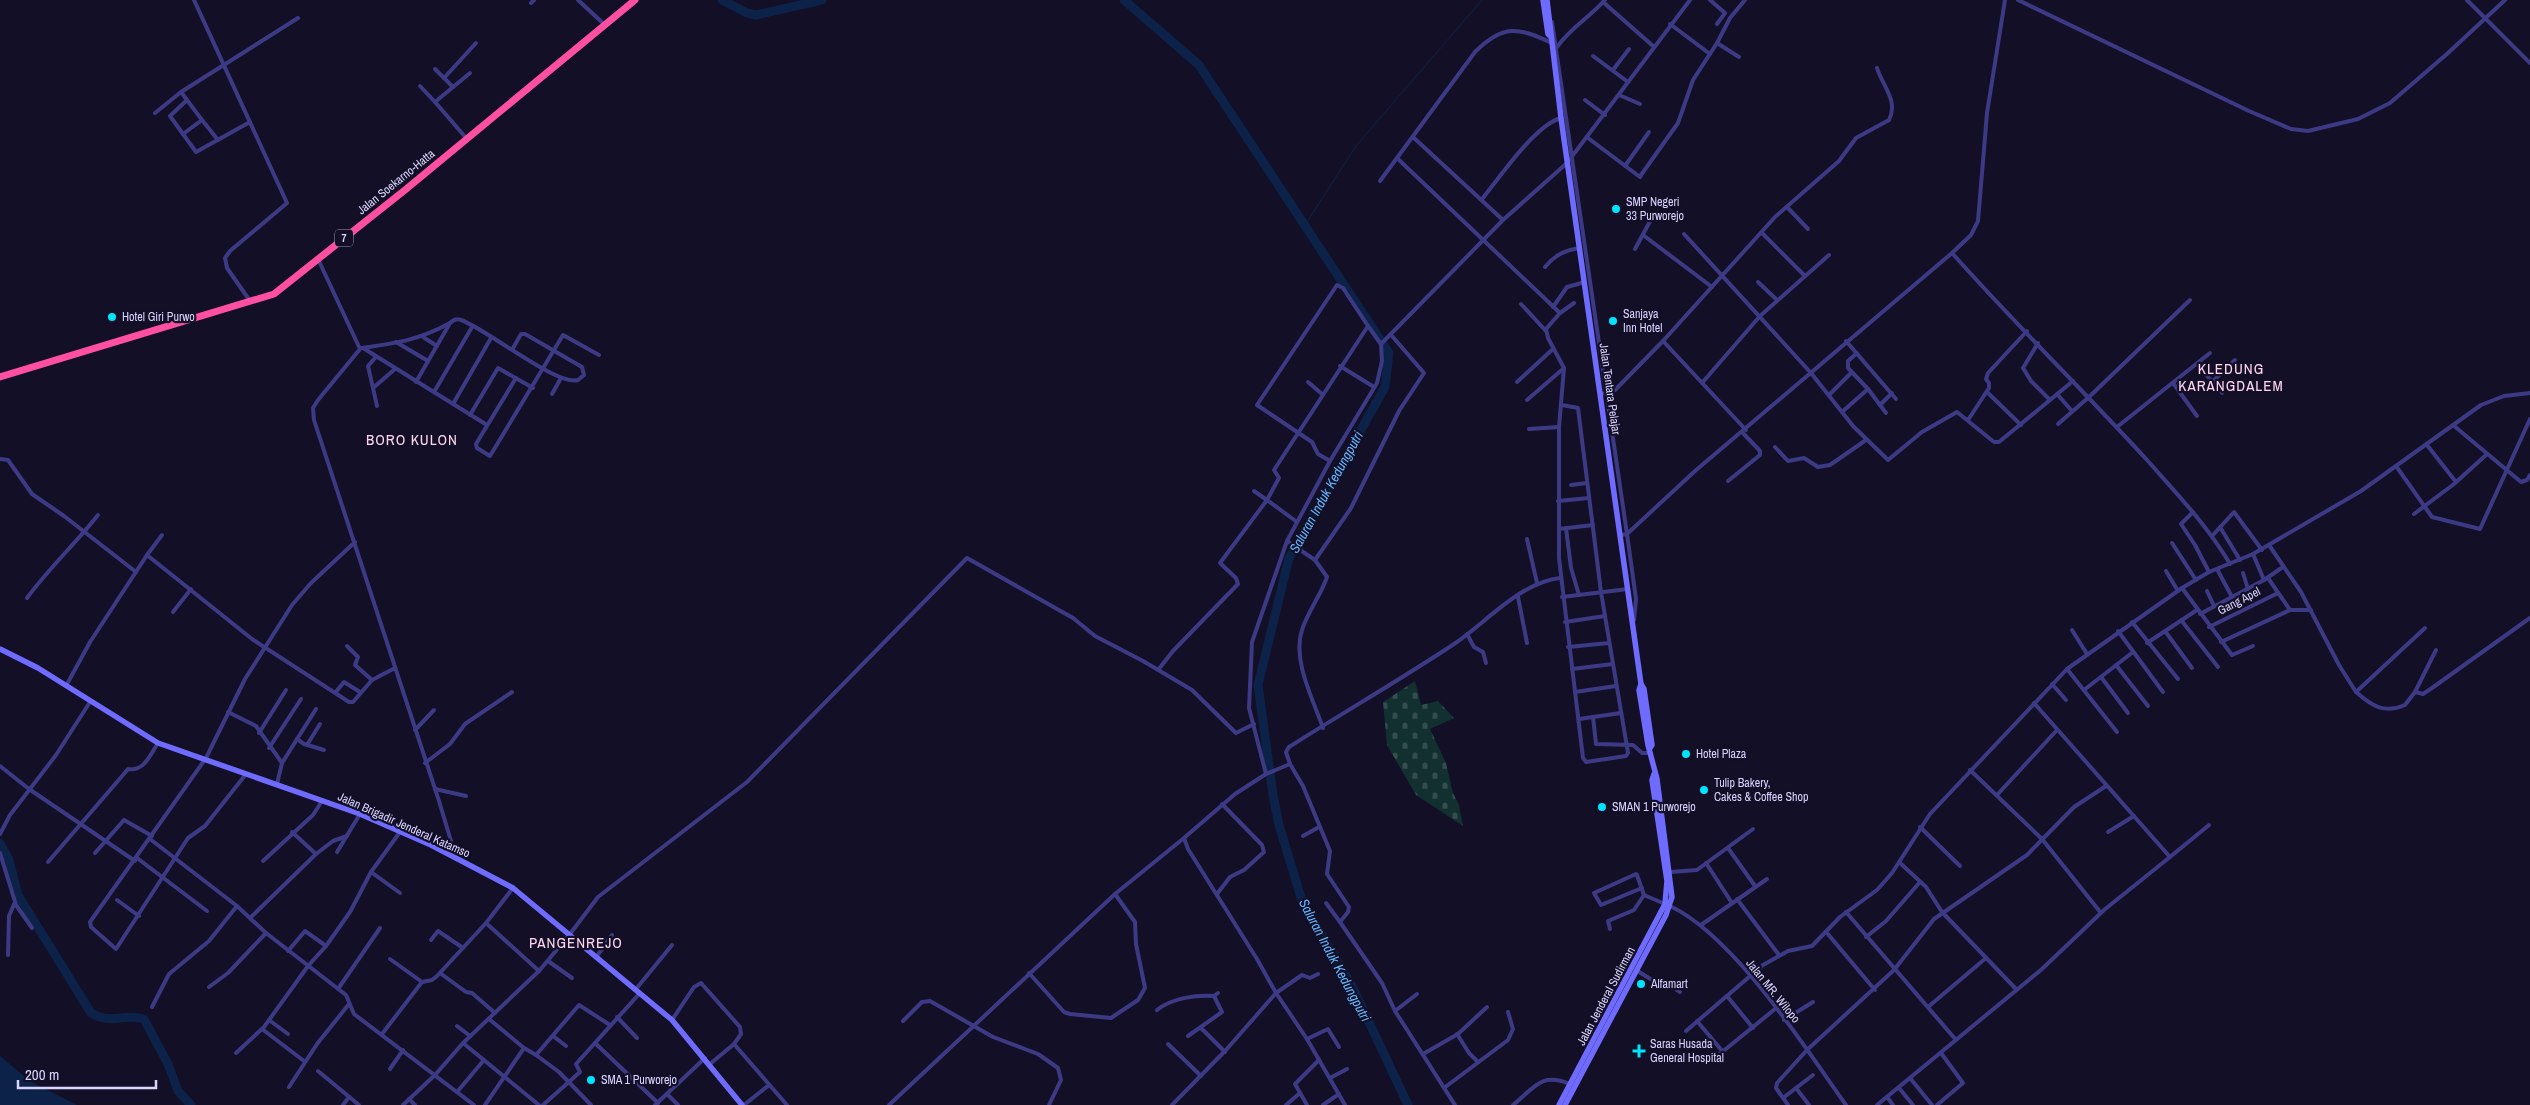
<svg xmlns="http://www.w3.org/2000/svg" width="2530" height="1105" font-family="'Archivo Narrow',sans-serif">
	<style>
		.cemetery { fill: url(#cemetery-stones) }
		.water { fill: #0c2248 }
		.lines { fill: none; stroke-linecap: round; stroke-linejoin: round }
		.stream { stroke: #0c2248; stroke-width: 1 }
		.river { stroke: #0c2248; stroke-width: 9 }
		.street { stroke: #3d3a85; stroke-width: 4 }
		.secondary { stroke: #6f6bff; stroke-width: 5.5 }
		.highway { stroke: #ff4fa3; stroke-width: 7 }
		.poi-dot { fill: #00e5ff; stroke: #130f26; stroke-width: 2 }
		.labels { text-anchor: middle; stroke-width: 4.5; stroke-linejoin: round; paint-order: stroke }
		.shield { fill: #130f26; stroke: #9e99be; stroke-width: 1 }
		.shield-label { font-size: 11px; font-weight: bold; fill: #d9d4ff }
		.street-label { font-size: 12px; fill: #d9d4ff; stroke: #130f26 }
		.poi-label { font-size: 12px; fill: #d9d4ff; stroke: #130f26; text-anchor: start }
		.water-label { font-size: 14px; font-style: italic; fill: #62b6ff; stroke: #130f26 }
		.quarter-label { font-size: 15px; letter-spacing: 1px; fill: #ffd6f0; stroke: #130f26 }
	</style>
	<defs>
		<pattern id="cemetery-stones" width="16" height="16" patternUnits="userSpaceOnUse" patternTransform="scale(1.25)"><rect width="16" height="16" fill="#12302f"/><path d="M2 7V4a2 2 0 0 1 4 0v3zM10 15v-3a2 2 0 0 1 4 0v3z" fill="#344d4e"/></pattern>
	</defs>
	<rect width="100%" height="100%" fill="#130f26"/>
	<path class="cemetery" d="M1415,681L1421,705L1438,701L1454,718L1430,729L1446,763L1453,793L1459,805L1463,826L1416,795L1387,745L1383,702Z"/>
	<path class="water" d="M0,1056L30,1081L77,1105H0Z"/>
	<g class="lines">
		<path class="stream" d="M1305,225L1356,146L1482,0"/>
		<g class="river">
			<path d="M722,0L747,13L756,15L822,0"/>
			<path d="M1124,0L1199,65L1389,353L1385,387L1289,558L1258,685L1273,795L1279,825L1302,901L1352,986L1408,1105"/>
			<path d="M0,843L9,860L18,895L91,1013C110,1025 123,1013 144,1019L168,1064L178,1091L191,1105"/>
		</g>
		<g class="street">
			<path d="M194,0L287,203L230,251L225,258L227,268L250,301"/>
			<path d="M578,0L605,25"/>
			<path d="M1710,0L1725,13L1717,24"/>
			<path d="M2018,0L2249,111L2291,129L2308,131L2358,119L2390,103L2448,53L2505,0"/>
			<path d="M2467,0L2530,63"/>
			<path d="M1603,2L1653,46"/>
			<path d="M531,3L534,0"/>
			<path d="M1552,22L1627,534L1636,599L1634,620"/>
			<path d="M1670,24L1710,54"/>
			<path d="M1717,43L1739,57"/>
			<path d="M1557,47C1571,27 1589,18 1605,0"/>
			<path d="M1593,56L1628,82"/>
			<path d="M435,69L444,78"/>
			<path d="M1613,70L1629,49"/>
			<path d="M420,86L435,102"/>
			<path d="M453,87L444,78L476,43"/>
			<path d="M181,92L202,120"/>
			<path d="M1619,95L1640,104"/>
			<path d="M187,100L170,116L196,152L250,122"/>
			<path d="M1585,100L1605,115"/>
			<path d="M155,113L181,92L298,18"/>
			<path d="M183,134L202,120L218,140"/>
			<path d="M1414,138L1503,220"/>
			<path d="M1588,138L1640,177L1641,175L1678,123L1693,80L1717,43L1730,18L1745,0"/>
			<path d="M467,139L435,102L470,73"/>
			<path d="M1398,159L1560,313"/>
			<path d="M1625,166L1649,132"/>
			<path d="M1380,181L1475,52C1503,24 1518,27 1552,43"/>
			<path d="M1482,199C1500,177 1535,125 1561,118"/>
			<path d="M1787,207L1808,229"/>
			<path d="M1762,233L1805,276"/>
			<path d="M1684,234L1811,373L1853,426L1888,460L1922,432L1957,412L1994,442H1999L2073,381"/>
			<path d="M1643,235L1712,287"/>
			<path d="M1635,249L1654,214"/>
			<path d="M1952,253C2015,324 2083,390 2147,460C2177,494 2207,525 2230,564"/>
			<path d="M318,259L360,349L318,400L313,408L314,420L439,801L451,841L452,856"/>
			<path d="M1545,267C1555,255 1565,250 1580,248"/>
			<path d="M1758,282L1777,300"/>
			<path d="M1521,304L1546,331"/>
			<path d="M1553,307L1567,287L1585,282"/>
			<path d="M423,337L437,346"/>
			<path d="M1663,341L1746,430"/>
			<path d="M1846,341L1896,399"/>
			<path d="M396,342L428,361"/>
			<path d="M2038,343L2023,368L2031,381L2050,400"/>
			<path d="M362,348C397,343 419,340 450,323"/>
			<path d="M363,348L487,425"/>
			<path d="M1857,353L1848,361V368L1868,389L1886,413"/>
			<path d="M375,358L368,366L377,406"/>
			<path d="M2197,364L2222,393"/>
			<path d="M1340,366L1374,387"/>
			<path d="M516,378L476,444L477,448L490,456L563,335L599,355"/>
			<path d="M416,382L450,323C453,320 456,318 461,320C485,328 558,387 578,380L584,375L582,367L525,334H521L512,350"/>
			<path d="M1308,382L1322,394"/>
			<path d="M1517,382L1553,349"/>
			<path d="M2212,382L2235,360"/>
			<path d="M1702,383L1760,316L1829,255"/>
			<path d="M2173,383L2197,416"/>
			<path d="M373,388L395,369"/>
			<path d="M434,392L472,327"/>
			<path d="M1987,392L2021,425"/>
			<path d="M552,394L561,378"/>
			<path d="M1601,394L1615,390L1663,341L1775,217L1839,161L1856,138L1889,120C1899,101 1882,85 1877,68"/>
			<path d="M2057,394L2072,411"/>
			<path d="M1829,395L1851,373"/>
			<path d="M1527,400L1564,368"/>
			<path d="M453,404L491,338"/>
			<path d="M1562,405L1578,408L1601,592L1628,753L1626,756L1586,762L1583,758L1559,558V427L1564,368L1548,338L1546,329L1560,313L1574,303"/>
			<path d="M1880,405L1892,393"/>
			<path d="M1842,412L1868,389"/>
			<path d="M470,415L498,368L533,388"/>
			<path d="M1968,420L1989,388V383L1986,379L1988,373L2027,331"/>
			<path d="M2058,424L2089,397L2190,300"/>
			<path d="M2453,425L2521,482L2527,480L2530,475"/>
			<path d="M2117,427L2210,353"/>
			<path d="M1529,429L1559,427"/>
			<path d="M2427,445L2456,482"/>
			<path d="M1775,447L1788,461L1804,458L1818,467L1830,465L1866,440"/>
			<path d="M0,459L8,460L32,494L64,516L136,572"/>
			<path d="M1330,461L1318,454L1312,442L1257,405L1337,285L1343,288L1368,326"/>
			<path d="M2396,466L2432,517L2480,529L2530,419"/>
			<path d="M1728,481L1760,455V451L1742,432"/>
			<path d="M1571,485L1587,483"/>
			<path d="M1254,491L1267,500L1279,478L1274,470L1368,326L1381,344"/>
			<path d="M1558,501L1589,498"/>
			<path d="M2193,512L2181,524L2195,545L2209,572"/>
			<path d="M2414,514L2454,484L2486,455"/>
			<path d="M2220,527L2240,560"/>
			<path d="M1566,528L1571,568L1579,595"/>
			<path d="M1559,529L1593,525"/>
			<path d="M1621,535L1627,534L1695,471L1952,253L1971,235L1978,221L1987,113L2005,0"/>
			<path d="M2213,535L2234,512L2262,550"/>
			<path d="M1527,539L1537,583"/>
			<path d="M1287,541L1315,560"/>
			<path d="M2172,543L2196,580"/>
			<path d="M2269,545L2301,592L2339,665L2356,692L2425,628"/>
			<path d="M2253,554L2264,580"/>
			<path d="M147,555L162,535"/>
			<path d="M2217,569L2232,597"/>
			<path d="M2166,571L2178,591"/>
			<path d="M2243,573L2248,589"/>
			<path d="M2268,578L2290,610"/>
			<path d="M2182,588L2232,655L2253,646"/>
			<path d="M2207,591L2214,606"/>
			<path d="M1518,597L1527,643"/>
			<path d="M1562,597L1628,589"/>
			<path d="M27,598C49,568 76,543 98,515"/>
			<path d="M173,612L191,589"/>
			<path d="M2200,614L2264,580L2283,567"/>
			<path d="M2181,620L2218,667"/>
			<path d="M1565,622L1605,616"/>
			<path d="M2132,622L2178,679"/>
			<path d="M2209,627L2278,593"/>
			<path d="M2072,630L2087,654"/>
			<path d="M2118,631L2163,692"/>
			<path d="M2165,631L2192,668"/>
			<path d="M1467,634L1474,647L1483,652L1486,663"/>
			<path d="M2221,642L2290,610H2311"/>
			<path d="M2147,643L2197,610"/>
			<path d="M347,646L358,657L355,665L372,680"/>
			<path d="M1568,647L1609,643"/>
			<path d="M2116,665L2148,706"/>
			<path d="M1572,669L1613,664"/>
			<path d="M2067,669L2117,732"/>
			<path d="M1158,670L1173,651L1238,584L1236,578L1220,563L1267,500L1297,522"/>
			<path d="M2101,677L2128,713"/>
			<path d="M2052,684L2066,700"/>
			<path d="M66,686L90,642L147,555L252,639L349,702H353L372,680L395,668"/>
			<path d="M2084,690L2133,652"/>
			<path d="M1575,692L1616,686"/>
			<path d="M2356,692C2372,706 2384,714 2405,705L2415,692L2436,650"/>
			<path d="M2415,692L2423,694L2432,688L2530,618"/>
			<path d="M335,693L344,682L360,692"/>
			<path d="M228,712L256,726L282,763L277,784"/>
			<path d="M1593,717L1596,744L1633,745L1642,753H1651"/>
			<path d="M1579,719L1621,713"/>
			<path d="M1323,728C1313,699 1292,660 1302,630C1308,611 1321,595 1327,577L1315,560L1351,508L1399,411L1424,373L1392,336"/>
			<path d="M415,730L434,710"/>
			<path d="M259,733L286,690"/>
			<path d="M297,739L304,744L324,750"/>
			<path d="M307,745L320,724"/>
			<path d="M269,748L301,699"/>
			<path d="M282,763L316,709"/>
			<path d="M425,763L450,744L465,724L512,692"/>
			<path d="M1290,764L1286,752L1289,747C1344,712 1400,680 1454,644C1487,622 1519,583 1560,578"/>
			<path d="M0,766L29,789L135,861"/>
			<path d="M1970,770L2042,839L2101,913"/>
			<path d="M246,774L205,826L188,838L116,949L91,927L90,922L206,758L245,679L292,605L311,583L355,542"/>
			<path d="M1266,774L1290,764L1303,786L1330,851L1327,874L1349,907L1348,912L1340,922L1382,983L1395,1011L1455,1105"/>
			<path d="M435,789L466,796"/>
			<path d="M1997,795L2057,730"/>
			<path d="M1920,827L1960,866"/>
			<path d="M2108,832L2134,816"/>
			<path d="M0,834L10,815L56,755L90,702"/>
			<path d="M1303,836L1319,827"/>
			<path d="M150,839L237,906L266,933L346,995L354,1014L474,1105"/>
			<path d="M1728,848L1755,886"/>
			<path d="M337,852L360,814"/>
			<path d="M0,853L16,905L32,928"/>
			<path d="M95,853L124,820L152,836"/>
			<path d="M316,854L333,841L347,836"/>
			<path d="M2170,857L2209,825"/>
			<path d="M137,858L207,911"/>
			<path d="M263,861L313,815L322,801"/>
			<path d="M48,862L123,775L128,769C144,772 150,755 158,743"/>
			<path d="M1899,862L1926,887L1942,912L2016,989"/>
			<path d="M1706,863L1732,903"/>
			<path d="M371,872L400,893"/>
			<path d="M1670,872L1697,870L1753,829"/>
			<path d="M1642,888L1601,905L1594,893L1636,874L1637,875L1644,895L1665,904"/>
			<path d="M1217,894L1230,877L1244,870L1264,852L1262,845L1222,804"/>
			<path d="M1737,899L1779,955"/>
			<path d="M117,900L139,916"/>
			<path d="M1326,903L1340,922"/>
			<path d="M1670,906C1734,936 1804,1046 1846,1105"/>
			<path d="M1846,912L1956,1040"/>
			<path d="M250,918L316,854L292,832"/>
			<path d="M486,923L539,971"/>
			<path d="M1701,925L1767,879"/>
			<path d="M1610,929L1608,921L1634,910L1644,895"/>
			<path d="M1827,933L1875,990"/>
			<path d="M1866,937L1886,921L1920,882"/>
			<path d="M431,940L438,931L463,948"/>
			<path d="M288,951L305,931L326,946"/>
			<path d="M8,955L9,916L15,902"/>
			<path d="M597,956L612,935"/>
			<path d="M390,959L422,982"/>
			<path d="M548,961L572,978"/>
			<path d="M1636,970L1660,985L1666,982L1680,992"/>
			<path d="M440,973L466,992L472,993L495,1013"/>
			<path d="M1029,973L1064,1012L1070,1014L1111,1018L1138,1000L1145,988L1136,944L1135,922L1115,894"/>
			<path d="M1318,974L1310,978L1302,975L1276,993L1307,1039L1345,1105"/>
			<path d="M209,987L228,973L266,933"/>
			<path d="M338,989L380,928"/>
			<path d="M636,989L672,945"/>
			<path d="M1727,996L1753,1028"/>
			<path d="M152,1007L169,974L209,941L237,906"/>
			<path d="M1928,1007L1986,958"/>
			<path d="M1157,1010C1172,998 1195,995 1214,996L1218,993"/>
			<path d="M1395,1011L1417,994"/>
			<path d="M617,1017L637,1038"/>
			<path d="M489,1019L524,1048"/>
			<path d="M269,1020L288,1034"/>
			<path d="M672,1020L694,987L701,983L740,1027L741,1034L734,1044L710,1064"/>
			<path d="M1784,1020L1813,1002"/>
			<path d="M903,1021L922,1002L930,1001L993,1037L1038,1054L1058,1068L1061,1080L1049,1105"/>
			<path d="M1697,1021L1723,1052"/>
			<path d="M457,1026L470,1036"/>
			<path d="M1201,1028L1225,1052"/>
			<path d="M262,1029L304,1061"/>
			<path d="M1686,1031L1763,965L1788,951L1812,946L1840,917L1877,890L1892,873L1930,814L2067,669L2182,588L2209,572L2253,554L2361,491L2481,405L2504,396L2530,393"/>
			<path d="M382,1034L422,982L432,980L437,976L486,923L513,888"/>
			<path d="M1457,1034L1469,1053L1478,1062"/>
			<path d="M553,1036L566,1046"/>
			<path d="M1188,1036L1222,1012L1214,996"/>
			<path d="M1307,1039L1328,1029L1339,1047"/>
			<path d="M463,1043L539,1105"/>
			<path d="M595,1043L658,1103"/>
			<path d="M734,1044L787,1105"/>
			<path d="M1168,1044L1201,1076"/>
			<path d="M236,1053L264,1027L308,966L326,946L350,912L371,872L400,832"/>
			<path d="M1423,1054L1458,1034L1487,1007"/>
			<path d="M536,1055L559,1072L591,1105"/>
			<path d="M1716,1057L1775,1009"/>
			<path d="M390,1069L403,1050"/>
			<path d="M318,1071L359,1105"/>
			<path d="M1330,1078L1347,1069"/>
			<path d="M1910,1078L1932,1105"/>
			<path d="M289,1087L317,1044L349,1004"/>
			<path d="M1444,1088L1508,1040L1513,1029L1508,1012"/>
			<path d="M1899,1088L1913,1105"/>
			<path d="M457,1092L484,1060"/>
			<path d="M667,1094L678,1105"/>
			<path d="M1887,1097L1893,1105"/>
			<path d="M1783,1098L1796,1088"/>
			<path d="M409,1099L415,1105"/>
			<path d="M343,1105L349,1097"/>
			<path d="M403,1105L435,1075L463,1043L539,971L570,934L598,897L747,782L967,558L1073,618L1095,636L1143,661L1192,690L1236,733L1254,724"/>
			<path d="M485,1105L524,1048L536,1055L579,1005L610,1025"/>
			<path d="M543,1105L580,1072L576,1064L640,993"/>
			<path d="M655,1105L705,1058"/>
			<path d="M744,1105L769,1085"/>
			<path d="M889,1105L1115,894L1184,838"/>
			<path d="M1172,1105L1226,1050L1276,993L1257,959L1188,849L1184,838L1235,794L1266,774L1249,708L1252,642L1287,541L1330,461L1377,383L1382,361L1381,344L1503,220L1567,163L1690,0"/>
			<path d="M1286,1105L1300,1093"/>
			<path d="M1307,1105L1295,1084L1319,1060"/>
			<path d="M1323,1105L1339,1094"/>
			<path d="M1513,1105C1535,1087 1541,1072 1570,1084"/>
			<path d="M1788,1105L1776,1088L1777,1083L1807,1050L1894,970L1934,919L2027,855L2074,807L2106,786"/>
			<path d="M1809,1105L1796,1088L1813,1075"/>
			<path d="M1877,1105L2042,969L2104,910L2170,857L2034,703"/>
			<path d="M1937,1105L1963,1083L1941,1053"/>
		</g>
		<g class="secondary">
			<path d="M1543,0L1548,34L1551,37"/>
			<path d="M1547,0L1561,118L1641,684L1644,689L1652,745L1650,748"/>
			<path d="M0,649L38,668L158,743L360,814L431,845L513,888L672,1020L742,1105"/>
			<path d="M1559,1105L1665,904L1667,881L1652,780L1654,774"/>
			<path d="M1565,1105L1666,915L1672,897L1657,779L1648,745L1639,690L1641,684"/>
		</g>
		<path class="highway" d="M0,377L274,294L405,190L635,0"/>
	</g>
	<g class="poi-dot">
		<circle cx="1616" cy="209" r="5"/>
		<circle cx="112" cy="317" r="5"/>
		<circle cx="1613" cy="321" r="5"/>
		<circle cx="1686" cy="754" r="5"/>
		<circle cx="1704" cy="790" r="5"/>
		<circle cx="1602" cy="807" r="5"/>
		<circle cx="1641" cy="984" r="5"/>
		<path d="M1636.5 1043.5h5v5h5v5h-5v5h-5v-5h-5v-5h5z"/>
		<circle cx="591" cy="1080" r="5"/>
	</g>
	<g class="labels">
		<rect class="shield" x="335" y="229.5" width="18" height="17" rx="4"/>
		<g class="shield-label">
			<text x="344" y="242">7</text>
		</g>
		<g class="street-label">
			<text transform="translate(396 182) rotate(-39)" y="4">Jalan Soekarno-Hatta</text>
			<text transform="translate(1610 389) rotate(82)" y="4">Jalan Tentara Pelajar</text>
			<text transform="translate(2239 601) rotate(-27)" y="4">Gang Apel</text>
			<text transform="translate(404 825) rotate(24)" y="4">Jalan Brigadir Jenderal Katamso</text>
			<text transform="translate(1773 991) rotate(51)" y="4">Jalan MR. Wilopo</text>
			<text transform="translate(1606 996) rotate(-62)" y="4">Jalan Jenderal Sudirman</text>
		</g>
		<g class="poi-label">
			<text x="1626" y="206">SMP Negeri<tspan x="1626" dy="14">33 Purworejo</tspan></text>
			<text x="1623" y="318">Sanjaya<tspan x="1623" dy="14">Inn Hotel</tspan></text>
			<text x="122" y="321">Hotel Giri Purwo</text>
			<text x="1696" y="758">Hotel Plaza</text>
			<text x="1714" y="787">Tulip Bakery,<tspan x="1714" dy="14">Cakes &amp; Coffee Shop</tspan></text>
			<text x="1612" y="811">SMAN 1 Purworejo</text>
			<text x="1651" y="988">Alfamart</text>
			<text x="1650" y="1048">Saras Husada<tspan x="1650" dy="14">General Hospital</tspan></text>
			<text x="601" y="1084">SMA 1 Purworejo</text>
		</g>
		<g class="water-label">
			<text transform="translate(1326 492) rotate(-61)" y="5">Saluran Induk Kedungputri</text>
			<text transform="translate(1335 960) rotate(62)" y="5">Saluran Induk Kedungputri</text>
		</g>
		<g class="quarter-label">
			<text x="2231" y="374">KLEDUNG<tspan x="2231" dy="17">KARANGDALEM</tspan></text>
			<text x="412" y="445">BORO KULON</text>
			<text x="576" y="948">PANGENREJO</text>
		</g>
	</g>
	<path d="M18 1080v8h138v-8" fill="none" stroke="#d9d4ff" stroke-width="2.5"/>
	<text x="25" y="1080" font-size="15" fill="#d9d4ff" stroke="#130f26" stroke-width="4" paint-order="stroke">200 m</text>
</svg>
